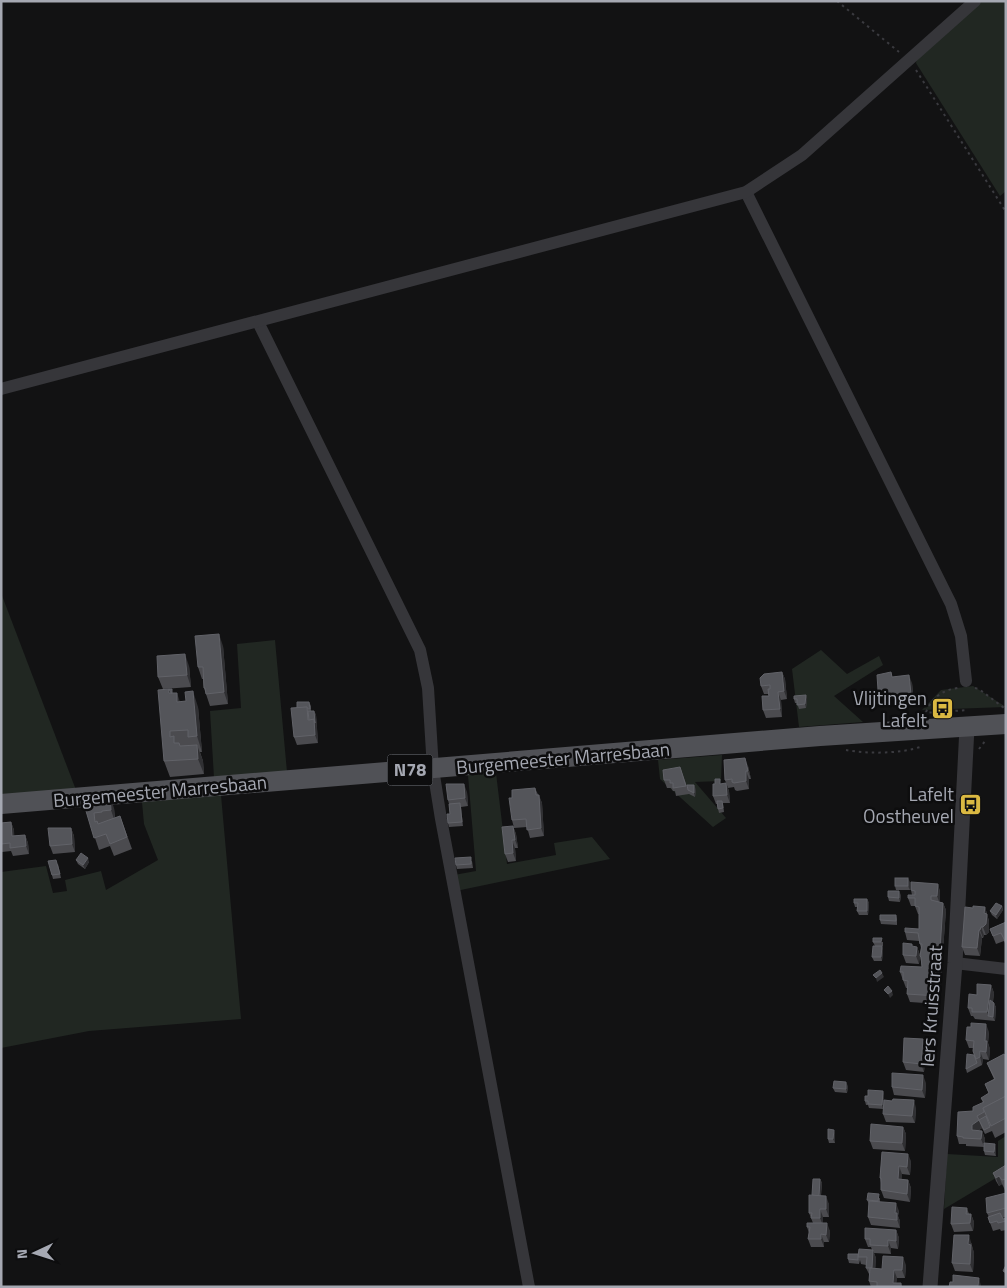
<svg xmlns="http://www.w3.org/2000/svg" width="1007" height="1288" font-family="'Titillium Web',sans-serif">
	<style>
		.green { fill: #212722 }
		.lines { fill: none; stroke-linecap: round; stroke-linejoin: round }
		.path { stroke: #3a3a3f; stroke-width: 2; stroke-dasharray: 2.5 4; stroke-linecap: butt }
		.minor { stroke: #36363a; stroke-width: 12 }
		.tertiary { stroke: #36363a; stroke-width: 15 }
		.primary { stroke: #505156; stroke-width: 20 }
		.wall { fill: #4b4b4f }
		.shaded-wall { fill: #303033 }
		.building { fill: #54555a; stroke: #616268 }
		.labels { text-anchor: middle; stroke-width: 5; stroke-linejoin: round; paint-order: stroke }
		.shield { fill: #0d0d0e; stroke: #777a81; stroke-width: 1 }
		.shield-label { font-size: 18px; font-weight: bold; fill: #a5a8b2 }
		.poi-label { font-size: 19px; fill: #a5a8b2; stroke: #0d0d0e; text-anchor: end }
		.street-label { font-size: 19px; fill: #a5a8b2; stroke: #0d0d0e }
	</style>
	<rect width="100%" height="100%" fill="#121213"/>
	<g class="green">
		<path d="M981,1H1006V191L1000,196L916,63L917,58Z"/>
		<path d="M1,593L76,790L1,796Z"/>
		<path d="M275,640L287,772L214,778L210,711L241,708L237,644Z"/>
		<path d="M821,650L847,674L879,656L883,665L834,696L863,722L799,727L792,669Z"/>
		<path d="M973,686L1006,707L922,710L941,690Z"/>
		<path d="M722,755L721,781L695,782L726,818L713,827L660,779L658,760Z"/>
		<path d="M496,773L507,864L556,855L554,843L592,837L610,859L456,891L454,875L476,871L468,775Z"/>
		<path d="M221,795L241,1019L89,1031L1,1048V872L46,866L53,893L67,891L65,880L101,871L106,890L158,860L144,824L142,802Z"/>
		<path d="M1006,1136V1172L944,1209L947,1154L998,1157V1141Z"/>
	</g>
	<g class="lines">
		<g class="path">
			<path d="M837,1L899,52"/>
			<path d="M916,70L1006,212"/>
			<path d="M975,688L979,689L1004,708"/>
			<path d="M926,712C932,697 943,690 958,688"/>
			<path d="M923,713L968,710"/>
			<path d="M979,749L985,741"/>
			<path d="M846,750C868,754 901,754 923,746"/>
		</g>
		<g class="minor">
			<path d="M746,192L951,604L961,636L966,681"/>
			<path d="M258,322L420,650L428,688L433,769L441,819L529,1287"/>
			<path d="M1,389L746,192L802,155L975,1"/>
			<path d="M955,963L1006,969"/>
		</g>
		<path class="tertiary" d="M930,1287L955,963L967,727"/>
		<path class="primary" d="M1,804L820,736L1006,724"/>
	</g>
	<g class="wall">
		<path d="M223,646L228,704L210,706L204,688L203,679H202L198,667Z"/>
		<path d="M189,666L191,687L163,689L158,677Z"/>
		<path d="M782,672L785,679L787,699L781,700L782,717L766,718L763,710L769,696L768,694H764L761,686Z"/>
		<path d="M891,672L892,677L912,683L914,702L885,705L878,690Z"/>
		<path d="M174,693L180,702L198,707L202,752H200L203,761L204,774L170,777L164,761Z"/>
		<path d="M806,695L807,699L806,708L799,709L797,703H795L794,699Z"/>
		<path d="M309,702L311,706V711H314L316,715L318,743L297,745L294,737L297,708Z"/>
		<path d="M748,766L751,779H749V789L737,791L735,790L734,787L728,788L725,780Z"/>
		<path d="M680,767L688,789H696L695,797L689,794L676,796L675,791H673L671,788H667L664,780Z"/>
		<path d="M726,783L729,791L730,803H723L724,812L719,813L717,804H716L713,796L722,784Z"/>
		<path d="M535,788L542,803L544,836L530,838L527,827L514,828L512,820V798Z"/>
		<path d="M467,792L468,806L461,807L463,826L449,827L448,823L450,814L449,804L448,800Z"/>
		<path d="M114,808L115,818L120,816L132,849L114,856L110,846L99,850L86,811Z"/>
		<path d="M11,822L14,830V836L25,835L28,843L29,854L13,856L11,851L2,852L1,823Z"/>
		<path d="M513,826L516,834L518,848H515L516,861L508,862L505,854Z"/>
		<path d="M71,828L74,836L75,852L53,854L50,846Z"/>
		<path d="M76,860L89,862L85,869L78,864Z"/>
		<path d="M472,861L473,868L457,869L456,865Z"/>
		<path d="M58,864L61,878L53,879L52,875Z"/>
		<path d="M910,882V890H896L895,886Z"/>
		<path d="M938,884L940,892V902L943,903L946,910L939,1004L910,1002L907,994V988H906L900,972L922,967L921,961L920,956L921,948L919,941L907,940L905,932L919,929V914H918L915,906H911L908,898L912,895L911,890Z"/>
		<path d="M901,895L900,902L889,901L888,897Z"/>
		<path d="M867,899L869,903L868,915H859L857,911V907H855L854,903Z"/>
		<path d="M1002,906L1003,910L997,919L992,915L990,911Z"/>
		<path d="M985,907L989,921V932L986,935H984L983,938H982L980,956L965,955L962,947L973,908Z"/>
		<path d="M896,915L897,919V925L881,924L880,920Z"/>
		<path d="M1006,922V945L1004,941L996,944L990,929Z"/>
		<path d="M873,942H883V946H875Z"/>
		<path d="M882,946L883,950L882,961H874L872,957Z"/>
		<path d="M917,947L920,955L919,964L906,963L903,955Z"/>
		<path d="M991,985L994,993L993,1002L996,1007L995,1021L975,1019L973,1016H971L968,1008L977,995Z"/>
		<path d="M989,1032L988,1043L990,1049L989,1060L983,1059L982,1065L967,1073L966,1069L974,1055L973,1048H969L966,1040Z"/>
		<path d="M923,1039L926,1047L924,1072L906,1070L903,1062Z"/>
		<path d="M1006,1057V1132L995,1138L992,1131L985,1134L982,1128L978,1131H982L985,1139L984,1147L966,1146V1144H959L957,1136L973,1111L983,1103L981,1098L989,1094L985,1084L994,1079L987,1063Z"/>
		<path d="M926,1083L925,1098L894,1095L892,1087Z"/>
		<path d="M848,1086L847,1093L835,1092L833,1088Z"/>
		<path d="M883,1091L884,1095L883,1109L869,1108L868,1105H866L865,1101L868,1096Z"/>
		<path d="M916,1108L915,1123L886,1122L883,1114Z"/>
		<path d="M903,1127L906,1134L905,1151L873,1149L870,1141Z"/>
		<path d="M835,1133V1143H829L828,1139Z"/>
		<path d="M996,1148V1156L985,1155L984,1151Z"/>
		<path d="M882,1152L911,1161L910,1175L902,1174L901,1180H908L911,1188L910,1202L884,1198L881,1190V1183L880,1178Z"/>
		<path d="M1006,1165V1217L1002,1218L1003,1219L1006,1218V1230L1001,1231L1000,1229L993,1231L988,1217H989L987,1213L1006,1193L1004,1188L1002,1184L999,1186L996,1181L993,1173Z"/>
		<path d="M820,1179L822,1183L821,1196L829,1204V1217H823V1223L830,1231L829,1242H824V1247H811L808,1239L809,1233L807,1227L813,1223L809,1213Z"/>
		<path d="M880,1198V1202L899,1211L898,1216L900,1221V1228L871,1225L868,1217L869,1204L867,1200Z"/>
		<path d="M967,1208L969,1214H971L974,1222L973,1231L954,1232L951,1224Z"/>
		<path d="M896,1230L899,1238L898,1249L891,1248V1254L874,1253L876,1258L875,1269H882L906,1265L905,1278H897L896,1283H901L902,1287H871L869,1281L870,1276L866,1268V1265L861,1264L860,1260L859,1264L849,1263L848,1259L858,1254L872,1250L871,1247H868L865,1239Z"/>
		<path d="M972,1243V1246L974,1253L973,1272L955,1271L952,1263Z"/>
	</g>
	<g class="shaded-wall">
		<path d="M219,634L223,646L228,704L224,692Z"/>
		<path d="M185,654L189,666L191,687L187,675Z"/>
		<path d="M782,672L785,679L787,699L784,691Z"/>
		<path d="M909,675L912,683L914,702L911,694Z"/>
		<path d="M193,691L198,707L202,752L197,736Z"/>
		<path d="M778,692L781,700L782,717L780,709Z"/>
		<path d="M177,693L182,708L177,702Z"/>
		<path d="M806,695L807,699L806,708L805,704Z"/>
		<path d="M314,711L316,715L317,727L315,723Z"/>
		<path d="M314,719L317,727L318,743L315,735Z"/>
		<path d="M197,745L203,761L204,774L198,759Z"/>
		<path d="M745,758L748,766L751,779L748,771Z"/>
		<path d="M746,771L749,779V789L746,781Z"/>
		<path d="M726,783L729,791L730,803L727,795Z"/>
		<path d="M464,784L467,792L468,806L465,798Z"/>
		<path d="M694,785L696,789L695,797L694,793Z"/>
		<path d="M539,795L542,803L544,836L541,828Z"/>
		<path d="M110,796L114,808L115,822L111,810Z"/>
		<path d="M460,803L461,807L463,826L462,822Z"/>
		<path d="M11,822L14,830L15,844L12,836Z"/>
		<path d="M513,826L516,834L518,848L515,840Z"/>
		<path d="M71,828L74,836L75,852L72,844Z"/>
		<path d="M25,835L28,843L29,854L26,846Z"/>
		<path d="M512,840L515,848L516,861L513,853Z"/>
		<path d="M88,858L89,862L85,869L83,865Z"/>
		<path d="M908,878L910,882V890L908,886Z"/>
		<path d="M938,884L940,892V904L937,896Z"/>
		<path d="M899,891L901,895L900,902L899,898Z"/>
		<path d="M867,899L869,903L868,915L867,911Z"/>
		<path d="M943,903L946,910L939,1004L937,996Z"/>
		<path d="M1002,906L1003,910L997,919L996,915Z"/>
		<path d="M985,907L989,921V932L986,935L983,927Z"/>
		<path d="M981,927L984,935L983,938L980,930Z"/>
		<path d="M979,930L982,938L980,956L977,948Z"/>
		<path d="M882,946L883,950L882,961L881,957Z"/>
		<path d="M917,947L920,955L919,964L916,956Z"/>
		<path d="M882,973L884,977L877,982L876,978Z"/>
		<path d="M991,985L994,993L990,1017L988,1016L987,1012Z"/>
		<path d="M892,991L893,995L890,998L888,994Z"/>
		<path d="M994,1003L996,1007L995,1021L993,1017Z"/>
		<path d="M986,1024L989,1032L988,1043L990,1049L989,1060L986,1052L985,1041Z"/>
		<path d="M923,1039L926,1047L924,1072L921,1064Z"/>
		<path d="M980,1051L983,1059L982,1065L980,1057Z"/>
		<path d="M923,1075L926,1083L925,1098L922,1090Z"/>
		<path d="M846,1082L848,1086L847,1093L846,1089Z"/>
		<path d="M883,1091L884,1095L883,1109L882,1105Z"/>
		<path d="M914,1100L916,1108L915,1123L912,1116Z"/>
		<path d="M979,1120L982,1128L975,1133L972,1130V1125Z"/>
		<path d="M903,1127L906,1134L905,1151L902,1143Z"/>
		<path d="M834,1130L835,1133V1143L833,1139Z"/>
		<path d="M982,1131L985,1139L984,1147L981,1139Z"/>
		<path d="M995,1144L996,1148V1156L994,1152Z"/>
		<path d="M908,1154L911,1161L910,1175L907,1167Z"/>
		<path d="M899,1166L902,1174L901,1187L898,1179Z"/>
		<path d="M999,1176L1002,1184L999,1186L996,1178Z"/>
		<path d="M820,1179L822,1183L820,1200L819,1196Z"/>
		<path d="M908,1180L911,1188L910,1202L907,1194Z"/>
		<path d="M826,1196L829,1204V1217L826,1209Z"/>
		<path d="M896,1203L899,1211L898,1216L900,1221V1228L895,1213Z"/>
		<path d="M820,1209L823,1217V1226L820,1218Z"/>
		<path d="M971,1214L974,1222L973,1231L970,1223Z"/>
		<path d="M827,1223L830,1231L829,1242L826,1235Z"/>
		<path d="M896,1230L899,1238L898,1249L896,1241Z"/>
		<path d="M821,1234L824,1242V1247L821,1239Z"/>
		<path d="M969,1235L974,1253L973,1272L970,1264L968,1244Z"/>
		<path d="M888,1240L891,1248V1254L888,1246Z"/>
		<path d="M873,1250L876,1258L875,1276L872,1268Z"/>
		<path d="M903,1257L906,1265L905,1278L902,1270Z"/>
		<path d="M894,1270L897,1278L896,1287L893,1283Z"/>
		<path d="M979,1278L981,1286V1287L978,1286Z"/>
	</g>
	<g class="building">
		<path d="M219,634L224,692L206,694L205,688H204L203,667H198L195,636Z"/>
		<path d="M185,654L187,675L158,677L157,656Z"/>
		<path d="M782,672L784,691L778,692L780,709L763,710L762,696H769L768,689H770V685L761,686L760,678L764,674Z"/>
		<path d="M891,672L892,677L909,675L911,694L882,697L881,689L878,690L877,675Z"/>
		<path d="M169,689V693H177V702L186,701L185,692L193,691L197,736L188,737V730L170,731V737L174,736V743H179L180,746L197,745L198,759L164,761L158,690Z"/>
		<path d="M169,689H172V693H171Z"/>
		<path d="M806,695L805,704L797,705V699H794V696Z"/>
		<path d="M297,702H309L310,709H308L307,707L297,708Z"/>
		<path d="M307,707L308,720L314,719L315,735L294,737L291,708Z"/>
		<path d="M308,711H314L315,723L314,719L309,720Z"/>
		<path d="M745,758L748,771H746V781L734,783L732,782V779L725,780L724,760Z"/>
		<path d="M680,767L686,786L673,788V783H670V780H664L663,770Z"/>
		<path d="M715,779H720V784L726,783L727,795L713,796V784H715Z"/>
		<path d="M446,784H464L465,798L448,800Z"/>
		<path d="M687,785H694V793L688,790Z"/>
		<path d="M535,788L536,795H539L541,828L527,830L526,819L512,820L509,798H512V790Z"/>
		<path d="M110,796L111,810L102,811V812L94,813L95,822L97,821L98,824L120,816L127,837L110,844L106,834L94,838L86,811L85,798Z"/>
		<path d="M717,801H722L723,808L718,809Z"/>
		<path d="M460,803L462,822L448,823L447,814H450L449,804Z"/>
		<path d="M11,822L12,836L25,835L26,846L10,848V843L1,844V823Z"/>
		<path d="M513,826L515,840H512L513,853L505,854L502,827Z"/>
		<path d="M48,828H71L72,844L50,846Z"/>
		<path d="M81,853L88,858L83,865L76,860Z"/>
		<path d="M471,857V864L456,865L455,858Z"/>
		<path d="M56,860L60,874L52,875L48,861Z"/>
		<rect x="895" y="878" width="13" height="8"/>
		<path d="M911,882L938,884L937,896H931V900L943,903L937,996L907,994L908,981L903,980V972H900L901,966L922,967L921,957L920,956L922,944H920L918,933L905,932V928L919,929V907L915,906V898H908V895H915V891L911,890Z"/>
		<path d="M888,891H899V898L888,897Z"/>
		<path d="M854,899H867V911H857L858,903H854Z"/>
		<path d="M996,903L1002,906L996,915L990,911Z"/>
		<path d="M973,906L985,907L984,913L987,914L986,924L983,927H981L980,930H979L977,948L962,947L965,907L973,908Z"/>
		<path d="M880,915H896V921L880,920Z"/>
		<path d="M1006,922V943L1001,933L993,936L990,929Z"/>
		<path d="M873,938H882L881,942H873Z"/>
		<path d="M903,943L912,944V946L917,947L916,956L903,955Z"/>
		<path d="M873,946H882L881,957H872Z"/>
		<path d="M880,970L882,973L876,978L873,975Z"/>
		<path d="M977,984L991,985L987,1012H972V1008H968L969,994L977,995Z"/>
		<path d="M888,986L892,991L888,994L884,990Z"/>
		<path d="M990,1000L994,1003L993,1017L988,1016Z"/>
		<path d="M971,1023L986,1024L985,1041H987L986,1052L980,1051V1057L976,1059L973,1051L974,1041L966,1040L967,1027H971Z"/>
		<path d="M904,1038L923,1039L921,1064L903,1062Z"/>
		<path d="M967,1054L974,1055L977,1063L966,1069Z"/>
		<path d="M1004,1054L1006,1057V1096L983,1108L984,1112L977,1116L979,1120L972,1125V1130L982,1131L981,1139L963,1138V1137L957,1136L958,1112L973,1111V1107L984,1102L981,1098L989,1093L985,1084L995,1079L987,1063Z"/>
		<path d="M892,1073L923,1075L922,1090L892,1087Z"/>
		<path d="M834,1081L846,1082V1089L833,1088Z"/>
		<path d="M868,1090L883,1091L882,1105L868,1104V1101H865V1096H868Z"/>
		<path d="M1006,1096V1118L991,1126L983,1108Z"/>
		<path d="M893,1099L914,1100L912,1116L883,1114L884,1100L892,1101Z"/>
		<path d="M986,1116L990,1127L984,1130L979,1120Z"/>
		<path d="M871,1124L903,1127L902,1143L870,1141Z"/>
		<path d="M828,1129L834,1130L833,1139H828Z"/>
		<path d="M984,1143L995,1144L994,1152L984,1151Z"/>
		<path d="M882,1152L908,1154L907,1167L899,1166L898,1179L908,1180L907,1194L881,1190V1178H880Z"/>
		<path d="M1006,1165V1179L1002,1180L999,1176L996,1178L993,1173Z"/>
		<path d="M813,1179H820L819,1196L812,1195Z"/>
		<path d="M868,1193L879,1194L878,1201L867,1200Z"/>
		<path d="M1006,1193V1208L987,1213L986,1198Z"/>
		<path d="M809,1195L826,1196V1209H820V1218H811L812,1213H809Z"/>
		<path d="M869,1201L896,1203L895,1213H897V1220L868,1217Z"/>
		<path d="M952,1207L967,1208L966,1214H971L970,1223L951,1224Z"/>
		<path d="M1000,1213L1003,1219L1006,1218V1221L998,1223L997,1221L990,1223L988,1217Z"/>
		<path d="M807,1223H827L826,1235L821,1234V1239H808L810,1227H807Z"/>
		<path d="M865,1228L896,1230V1241L888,1240V1246L870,1245V1239H865Z"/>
		<path d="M954,1235H969L968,1244L971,1245L970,1264L952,1263Z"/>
		<path d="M859,1249L873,1250L872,1268H866L867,1257H858Z"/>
		<path d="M848,1254H858V1260L848,1259Z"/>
		<path d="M883,1256L903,1257L902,1270H894L893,1283H901V1287H877V1282L869,1281L870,1268L882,1269Z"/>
		<path d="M1006,1265V1273L1003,1271Z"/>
		<path d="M953,1275L979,1278L978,1286H970V1287H949L950,1282H953Z"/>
	</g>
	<defs>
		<symbol id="bus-square" viewBox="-11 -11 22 22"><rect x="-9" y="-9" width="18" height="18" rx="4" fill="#dbb942" stroke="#0d0d0e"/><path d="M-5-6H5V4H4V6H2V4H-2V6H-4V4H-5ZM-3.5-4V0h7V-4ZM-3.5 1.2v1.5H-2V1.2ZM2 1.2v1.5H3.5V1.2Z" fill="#111"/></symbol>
	</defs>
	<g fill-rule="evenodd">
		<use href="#bus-square" x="930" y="696" width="25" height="25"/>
		<use href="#bus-square" x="958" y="792" width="25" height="25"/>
	</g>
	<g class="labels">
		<rect class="shield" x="387.5" y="754.5" width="45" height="31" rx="4"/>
		<g class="shield-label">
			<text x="410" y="776">N78</text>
		</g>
		<g class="poi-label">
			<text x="927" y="705">Vlijtingen<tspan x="927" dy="22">Lafelt</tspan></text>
			<text x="954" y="801">Lafelt<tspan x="954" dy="22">Oostheuvel</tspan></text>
		</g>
		<g class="street-label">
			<text transform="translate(563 758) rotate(-5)" y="7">Burgemeester Marresbaan</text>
			<text transform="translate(160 791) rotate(-5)" y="7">Burgemeester Marresbaan</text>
			<text transform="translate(931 1006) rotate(-86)" y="7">Iers Kruisstraat</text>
		</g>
	</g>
	<rect width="1007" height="1288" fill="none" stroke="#a5a8b2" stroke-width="5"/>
	<g transform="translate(35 1253) rotate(266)" stroke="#0d0d0e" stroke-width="4" paint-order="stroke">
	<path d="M0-4L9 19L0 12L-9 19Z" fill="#a5a8b2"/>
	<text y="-8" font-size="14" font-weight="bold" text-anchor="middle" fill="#a5a8b2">N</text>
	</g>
</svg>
